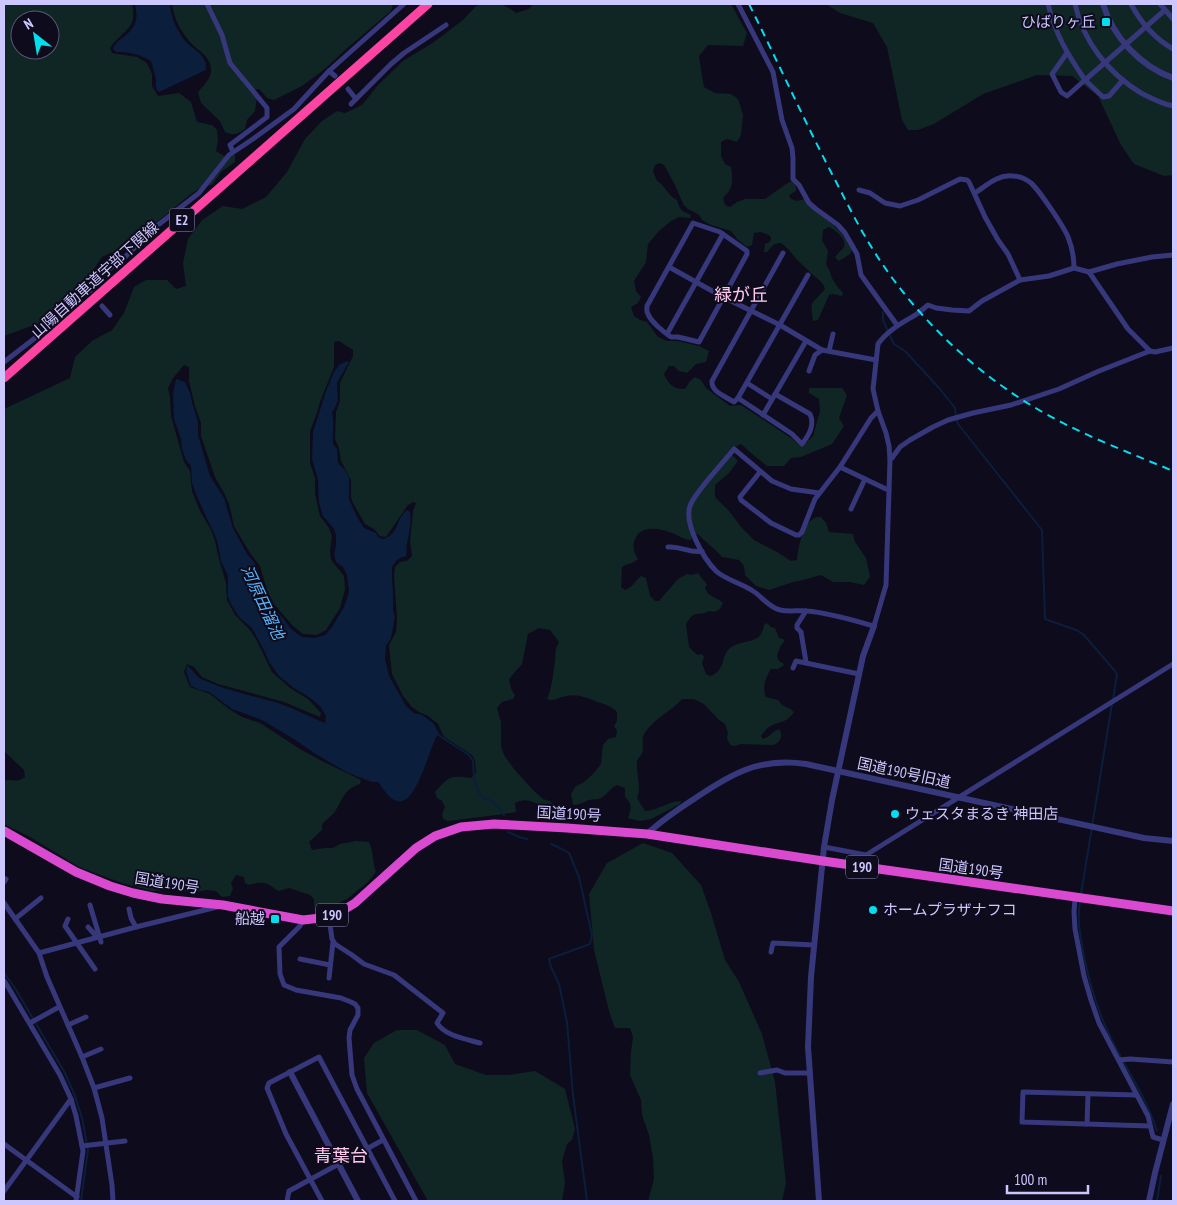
<svg xmlns="http://www.w3.org/2000/svg" width="1177" height="1205" font-family="'PT Sans Narrow','Noto Sans JP',sans-serif">
	<style>
		.green { fill: #0f2625; fill-rule: evenodd }
		.water { fill: #0b1e3c }
		.lines { fill: none; stroke-linecap: round; stroke-linejoin: round }
		.stream { stroke: #0b1e3c; stroke-width: 2 }
		.minor { stroke: #37377b; stroke-width: 5 }
		.tertiary { stroke: #37377b; stroke-width: 6 }
		.trunk { stroke: #da4ad0; stroke-width: 9 }
		.motorway { stroke: #fd44a2; stroke-width: 9 }
		.rail { stroke: #03deef; stroke-width: 2; stroke-dasharray: 8 6; stroke-linecap: butt }
		.poi-dot { fill: #03deef; stroke: #0e0b1c; stroke-width: 2 }
		.labels { text-anchor: middle; stroke-width: 4; stroke-linejoin: round; paint-order: stroke }
		.shield { fill: #0e0b1c; stroke: #938fba; stroke-width: 1 }
		.shield-label { font-size: 14px; font-weight: bold; fill: #ccc7fe }
		.poi-label { font-size: 15px; fill: #ccc7fe; stroke: #0e0b1c; text-anchor: end }
		.street-label { font-size: 15px; fill: #ccc7fe; stroke: #0e0b1c }
		.water-label { font-size: 16px; font-style: italic; fill: #57b5fd; stroke: #0e0b1c }
		.quarter-label { font-size: 18px; fill: #fec9ed; stroke: #0e0b1c }
	</style>
	<rect width="100%" height="100%" fill="#0e0b1c"/>
	<g class="green">
		<path d="M4,4H132C138,29 123,30 110,48L112,53L137,57L147,63L152,74V86L158,96L179,93L191,102L197,122L212,125L217,130L218,140L216,151L224,156L235,155V162L221,172L212,185L203,186L191,194L147,230L134,244L127,249L110,253L102,257L85,282L65,297L54,316L44,324L34,325L4,336ZM20,20H50V50H20Z"/>
		<path d="M172,4H393L391,11L345,50L326,68L302,86L274,100L267,98L259,89L253,90L257,97L255,111L247,120L245,129C237,134 234,136 225,132L220,121L201,103L198,92C204,85 212,78 211,68C210,56 197,50 190,42C180,30 174,19 172,4Z"/>
		<path d="M484,4C500,4 503,3 516,13L529,9L533,4H731L747,33L743,46L708,45L699,56L702,76L704,87L715,93L731,94L738,99L743,115L741,135L737,142L727,139L721,142V156L725,164L731,167C733,182 734,187 723,198L725,205L730,207L737,202L745,199H765L786,184L792,181L796,186V191L789,195L791,199L797,201L804,199C821,218 841,225 852,250L850,254L839,261L835,257C838,253 842,250 844,247C847,238 835,230 829,227L823,230L822,240L828,251L826,265C831,270 830,277 835,283C837,287 841,290 843,293L842,296L833,294L829,295L818,320L813,321C809,299 813,304 825,289C823,281 817,279 812,274C807,269 802,264 797,260C794,256 784,243 780,243C774,243 771,247 767,252H764L765,244L770,242L771,238L769,235L761,232L754,233L752,245L747,247L737,239L731,231L711,225L702,220L700,216L696,213L688,209L683,204L675,185L664,165L660,163L655,165L653,171L657,181C666,186 667,195 677,200C680,210 681,211 691,215L690,218L679,217L671,221L659,231L648,244L646,262L634,281L636,291L641,297L638,303L631,307L634,316L640,320L647,322L658,337L667,341H678L699,346L709,351L706,362L696,364L687,373L679,371L674,366H669L664,374C668,384 674,390 685,389L690,381L695,377L701,380L706,388L730,406L741,405L791,438L802,447L813,436L820,411L819,399L809,393V388H842L847,395L839,418L844,426L832,444L801,457L791,458L784,466H767L751,453L741,444L730,449L733,456L738,461L729,473L715,485V497L729,511L742,528L754,540L777,552L791,561L797,560C798,549 802,525 813,519C815,517 818,517 821,517L826,523L829,532L853,534L855,542L866,558L870,577L864,585L850,582H833L821,575L803,580L793,582L769,590L756,586L745,575L744,566L739,560L722,557C715,548 706,543 698,534L692,536L691,540C683,540 677,534 669,532C659,528 642,526 636,537C632,545 633,552 638,559C633,564 628,563 622,567L621,587L625,590C633,587 634,582 641,576L646,578L650,596L655,601H659L678,579L687,574L692,575L698,573C701,578 704,580 707,585L705,587C707,597 717,597 723,603C720,610 717,613 709,611C697,618 696,607 686,624L689,647L697,655L702,654L704,657L702,663L706,674L710,676C713,675 715,674 717,672C725,665 722,654 730,648C744,638 761,646 764,625L767,623L771,627L775,628L779,638L785,640L780,647L777,656L779,661L784,664L783,666L778,669H771C765,678 762,688 766,697L778,700L782,705L790,709L794,712C785,725 780,720 769,727C766,729 763,733 761,736L763,739C770,737 771,732 779,729C784,736 780,743 773,745L741,744L735,746L730,745L727,738L728,733L725,724L718,719L704,704L694,699H682C671,712 649,721 643,737C642,742 644,749 642,753C640,758 637,758 637,763C636,776 642,786 637,798L645,811C657,811 668,801 681,801L680,804L651,819L640,821L628,818C631,809 633,804 625,797V788L617,785C610,788 608,794 601,798C597,800 594,799 589,800C583,802 580,805 573,805L571,794L575,787L584,782L594,773L601,764L603,745L608,739L616,737L617,731L614,726L617,721V712C611,706 610,707 604,704C590,700 581,693 566,696C559,697 554,702 547,699C552,688 553,674 555,662C556,653 554,651 559,642L550,630L539,628L528,634L522,664L509,679L511,689L515,695L513,699L502,702L497,708L501,722V746L504,755L514,769L532,789L543,799L550,801L557,809C542,813 533,793 515,803L516,812L497,815L448,821L443,819L442,814L445,807L442,801L437,798L435,792C449,776 450,775 471,778L476,773L475,761L472,755L446,738L443,735L438,724L428,716L419,712L412,707L403,696L392,674L389,645L396,632L397,619L394,576L395,567L400,562L407,561L412,556L410,542L413,511L416,503L413,502L408,505L386,537L380,536L374,529L365,524L353,503L351,497V480L341,461L339,448L335,439L336,412L340,401V383L353,356V350L339,341L334,342V367L320,402L317,413L310,431V463L315,478V494L320,516L329,528L332,536L330,550L331,560L344,576L345,589L340,608L326,630L317,635L303,634L292,625L274,604L267,590L260,566L250,553L234,526L229,504L224,493L215,477L201,436V423L195,406L189,381V367L184,365L173,378L168,388L170,397L171,416L184,462L190,471L192,491L200,511L211,530L215,541L219,559L226,583L227,600L235,615L249,629L256,639L272,672L290,688L308,699L321,713L320,717L284,702L218,684L202,677L194,667L187,664L184,672L190,687L210,694L229,709L242,717L260,723L300,749L322,761L361,780L360,784C343,789 343,800 334,813C330,817 326,820 322,824V830L309,842L312,850L325,848H333L340,844L356,841L369,842C374,853 372,861 376,872L368,882L347,899L321,911L314,906V899L310,895L289,888L278,891C266,882 263,881 249,885L245,883L244,877L236,875L231,883L233,888L230,896L222,897L216,891L206,890L192,893L178,889L152,891L122,883L79,867L30,837L4,824V781C12,778 15,784 25,777L24,770L4,751V409L70,378L75,357L92,341L112,330L124,313L134,287L146,280H167L176,289L186,286L183,263L188,239L202,220L223,206L242,209L266,197L287,172L305,139L322,121L337,111L345,113L362,105L378,85L403,61L434,42L463,20L476,6Z"/>
		<path d="M826,4H1173V175L1164,176L1134,164L1121,145L1098,96L1072,76L1037,75L983,94L934,124L918,130H908L902,120L887,47L873,23L840,13Z"/>
		<path d="M643,843L672,853L701,885L711,913L725,960L739,982L762,1034L775,1082L786,1183L782,1201H648L654,1179L653,1158L649,1135L642,1115L641,1100L630,1075L631,1052L633,1037L630,1028H615L609,1011L594,950L589,894L607,863Z"/>
		<path d="M397,1030H417L445,1045L455,1064L486,1075H508L535,1071L565,1089L575,1129L572,1140L567,1144L562,1161L565,1183L562,1201H428L367,1093L364,1058L374,1043Z"/>
	</g>
	<g class="water">
		<path d="M135,4H170C171,18 177,30 185,41C191,48 203,53 205,62C206,62 206,69 206,70L159,92L156,89V79L151,61C139,54 130,52 116,52L113,49C115,44 116,43 121,39C135,29 139,21 135,4Z"/>
		<path d="M347,361L349,362L337,383L338,401L332,413C335,422 332,433 333,444L337,449L338,463L345,470L349,477V499L357,517L364,528L376,533L378,537L383,539C400,534 395,519 407,510L410,512C412,523 409,532 407,544C406,548 407,552 406,556L400,558L396,561L392,567V580L393,592V610L395,617L391,638L386,646L385,659L389,676L406,706L414,713L422,715L433,723L439,733C429,744 417,812 394,800C387,796 383,788 378,782H372L348,773L314,753L294,739L262,720L232,709L209,692L200,690L191,686L186,671L187,665C192,669 197,677 201,679C223,689 248,695 271,701C290,706 307,716 325,723L326,716L320,706L309,697L294,688L279,676L269,662L264,650L252,628L240,618L232,606L228,597V576L221,561L217,540L197,497L192,483L191,466L186,460L182,449L181,439L174,419L173,394L176,379L185,382L190,393L192,402L198,422V435L210,476L224,498L233,528L247,554L254,562L258,570L259,582L268,602L283,618L291,629L302,637L315,638L325,635L332,627L344,607L349,592L347,575L343,567L336,562L334,554L336,546V536L334,529L323,516L319,503L318,480L312,459L313,432L326,391L334,372L339,365Z"/>
	</g>
	<g class="lines">
		<g class="stream">
			<path d="M883,312V320L885,325L894,344L905,351L940,389L955,408L956,418L958,424L1042,530L1045,619L1076,630L1083,634L1115,671L1117,674L1113,700"/>
			<path d="M437,734L469,755L473,761L474,779L478,791L483,798C494,800 498,807 504,815"/>
			<path d="M508,832L519,837L527,839"/>
			<path d="M551,844L560,848L569,853L579,877L592,935L590,944L549,959L551,967L559,984L567,1022L573,1095L587,1201"/>
			<path d="M1081,894L1112,704"/>
			<path d="M1080,902C1077,918 1080,935 1083,951C1088,978 1096,1006 1108,1032C1123,1065 1146,1096 1157,1131"/>
			<path d="M4,973L15,988L65,1073L75,1096L82,1118L88,1150L81,1201"/>
			<path d="M1157,1201L1161,1176"/>
		</g>
		<g class="minor">
			<path d="M207,4L222,35L230,63L267,108V117L230,145L233,152"/>
			<path d="M738,4L773,72L782,120L792,148L793,158V179L799,185L809,203L816,209L838,225L845,233L857,254L861,275L897,325"/>
			<path d="M1048,4C1055,34 1068,55 1085,80L1165,10"/>
			<path d="M1075,4C1083,41 1108,73 1141,93C1151,98 1162,104 1173,106"/>
			<path d="M1131,4C1141,23 1154,38 1173,49"/>
			<path d="M1160,4L1173,19"/>
			<path d="M1067,53L1052,74L1061,92L1067,96L1085,80L1103,97L1109,96L1123,80"/>
			<path d="M329,71L404,4"/>
			<path d="M348,89L356,99"/>
			<path d="M351,104L391,64L404,53L446,25"/>
			<path d="M859,190L870,193L885,203L900,206L918,200L960,179L967,180L969,182L985,217L998,240L1008,254L1020,280"/>
			<path d="M975,193C986,186 998,174 1013,176C1019,176 1026,179 1031,183C1039,190 1064,227 1068,237C1072,247 1074,257 1074,268"/>
			<path d="M693,223L720,232L747,251V254L699,342L678,337H671C665,333 651,322 648,314C646,311 647,309 647,306Z"/>
			<path d="M783,253L712,381C711,392 725,396 734,402L738,398L808,275"/>
			<path d="M669,267L723,297L780,325L822,350L876,360"/>
			<path d="M1089,272L1128,329L1150,351"/>
			<path d="M86,288L95,280L125,257L158,225L199,193L229,155L253,139L294,109L329,71L335,76"/>
			<path d="M102,306L110,315"/>
			<path d="M667,334L723,234"/>
			<path d="M829,351L833,334"/>
			<path d="M4,362L48,328L86,288L90,291"/>
			<path d="M809,371L815,355L822,350"/>
			<path d="M747,383L772,399"/>
			<path d="M738,398L792,434L802,444C809,435 815,425 810,414L775,394"/>
			<path d="M763,415L806,341"/>
			<path d="M890,459L892,458L900,447L910,440L933,427L948,420L973,413L1011,405L1059,389L1099,371L1150,351L1155,352L1173,348"/>
			<path d="M840,467L886,489L889,490"/>
			<path d="M760,472L740,497L741,500L771,523L796,535H799L802,532L815,499L840,467L871,418L878,411"/>
			<path d="M819,493L791,489L772,481L734,449C724,462 694,493 690,506C684,524 703,558 716,571C726,580 741,583 753,591C761,596 770,608 780,610C789,612 798,610 807,611C830,613 852,620 874,626L886,585L890,459L889,446L886,433L878,411L873,389L878,344C886,332 900,324 912,317C918,314 923,309 928,305L936,308L952,310L969,311L982,301L1020,280L1049,276L1074,268L1089,272L1117,264L1152,257L1173,255"/>
			<path d="M851,509L865,479"/>
			<path d="M668,547C681,546 691,554 702,551"/>
			<path d="M806,611L797,625V628L801,632L806,662"/>
			<path d="M793,668L796,661L859,674"/>
			<path d="M824,847L866,855L1173,664"/>
			<path d="M4,882L6,879"/>
			<path d="M1075,898L1074,912L1075,929L1084,976L1091,1000L1099,1023L1148,1116L1153,1137L1163,1140"/>
			<path d="M4,903L39,953L47,977L82,1057L94,1088L102,1118L112,1185L113,1201"/>
			<path d="M90,905L101,942"/>
			<path d="M129,909L131,918L136,927"/>
			<path d="M329,917L332,939L335,944L352,955L364,964L394,975L443,1013L437,1023C445,1036 466,1039 480,1043"/>
			<path d="M15,919L41,898"/>
			<path d="M68,919L65,926L95,969"/>
			<path d="M303,920L300,926L279,947L280,974L284,985L296,990L341,998L351,1002L355,1004L358,1008V1015L350,1030L349,1038L352,1075L357,1089L416,1201"/>
			<path d="M88,927L97,937"/>
			<path d="M771,952L773,943L814,945"/>
			<path d="M39,953L136,927L217,907"/>
			<path d="M300,959L330,965"/>
			<path d="M329,978L333,942"/>
			<path d="M4,981L8,987L60,1075L71,1099L76,1116L83,1151L76,1201"/>
			<path d="M30,1023L59,1007"/>
			<path d="M68,1025L86,1017"/>
			<path d="M82,1057L101,1049"/>
			<path d="M1119,1060L1130,1059L1173,1062"/>
			<path d="M760,1073L777,1070L785,1073H810"/>
			<path d="M94,1088L130,1078"/>
			<path d="M1136,1095L1023,1092L1022,1122L1150,1126"/>
			<path d="M1087,1124L1088,1094"/>
			<path d="M4,1144L77,1197"/>
			<path d="M82,1146L125,1141"/>
			<path d="M4,1191L71,1099"/>
			<path d="M287,1201L289,1191L383,1140"/>
			<path d="M322,1201L286,1134L267,1088L269,1083L319,1057L395,1201"/>
		</g>
		<g class="tertiary">
			<path d="M1103,4C1113,37 1140,66 1173,78"/>
			<path d="M647,834C662,820 677,810 694,799C731,774 759,757 806,764L1144,838L1173,841"/>
			<path d="M290,1072L358,1201"/>
			<path d="M819,1201L808,1047L811,977L824,847L832,800L863,656L874,626"/>
			<path d="M1149,1201L1155,1173L1173,1104"/>
		</g>
		<path class="trunk" d="M4,831L76,872L110,886L133,893L162,899L223,905L303,920L329,917L342,911L355,903L416,848L435,836L461,827L494,824L567,828L647,834L823,861L1173,911"/>
		<path class="motorway" d="M4,378L428,4"/>
		<path class="rail" d="M749,4C777,60 803,118 832,174C845,199 857,224 872,248C912,313 972,371 1039,410C1082,435 1128,452 1173,471"/>
	</g>
	<g class="poi-dot">
		<rect x="1101" y="17" width="10" height="10" rx="2.5"/>
		<circle cx="895" cy="814" r="5"/>
		<circle cx="873" cy="910" r="5"/>
		<rect x="270" y="914" width="10" height="10" rx="2.5"/>
	</g>
	<g class="labels">
		<g class="shield">
			<rect x="169.5" y="208.5" width="25" height="23" rx="4"/>
			<rect x="846" y="855.5" width="32" height="23" rx="4"/>
			<rect x="316" y="903.5" width="32" height="23" rx="4"/>
		</g>
		<g class="shield-label">
			<text x="182" y="225">E2</text>
			<text x="862" y="872">190</text>
			<text x="332" y="920">190</text>
		</g>
		<g class="poi-label">
			<text x="1096" y="27">ひばりヶ丘</text>
			<text x="905" y="819" text-anchor="start">ウェスタまるき 神田店</text>
			<text x="883" y="915" text-anchor="start">ホームプラザナフコ</text>
			<text x="265" y="924">船越</text>
		</g>
		<g class="street-label">
			<text transform="translate(95 280) rotate(-42)" y="5">山陽自動車道宇部下関線</text>
			<text transform="translate(904 773) rotate(12)" y="5">国道190号旧道</text>
			<text transform="translate(569 814) rotate(3)" y="5">国道190号</text>
			<text transform="translate(971 869) rotate(8)" y="5">国道190号</text>
			<text transform="translate(167 883) rotate(9)" y="5">国道190号</text>
		</g>
		<g class="water-label">
			<text transform="translate(263 602) rotate(65)" y="6">河原田溜池</text>
		</g>
		<g class="quarter-label">
			<text x="741" y="301">緑が丘</text>
			<text x="341" y="1162">青葉台</text>
		</g>
	</g>
	<rect width="1177" height="1205" fill="none" stroke="#ccc7fe" stroke-width="10"/>
	<g transform="translate(35 35) rotate(329)"><circle r="24" fill="#0e0b1c" stroke="#5a5676"/>
	<path d="M0-4L9 19L0 12L-9 19Z" fill="#03deef"/>
	<text y="-8" font-size="14" font-weight="bold" text-anchor="middle" fill="#ccc7fe">N</text>
	</g>
	<path d="M1007 1185v8h81v-8" fill="none" stroke="#ccc7fe" stroke-width="2.5"/>
	<text x="1014" y="1185" font-size="15" fill="#ccc7fe" stroke="#0e0b1c" stroke-width="4" paint-order="stroke">100 m</text>
</svg>
